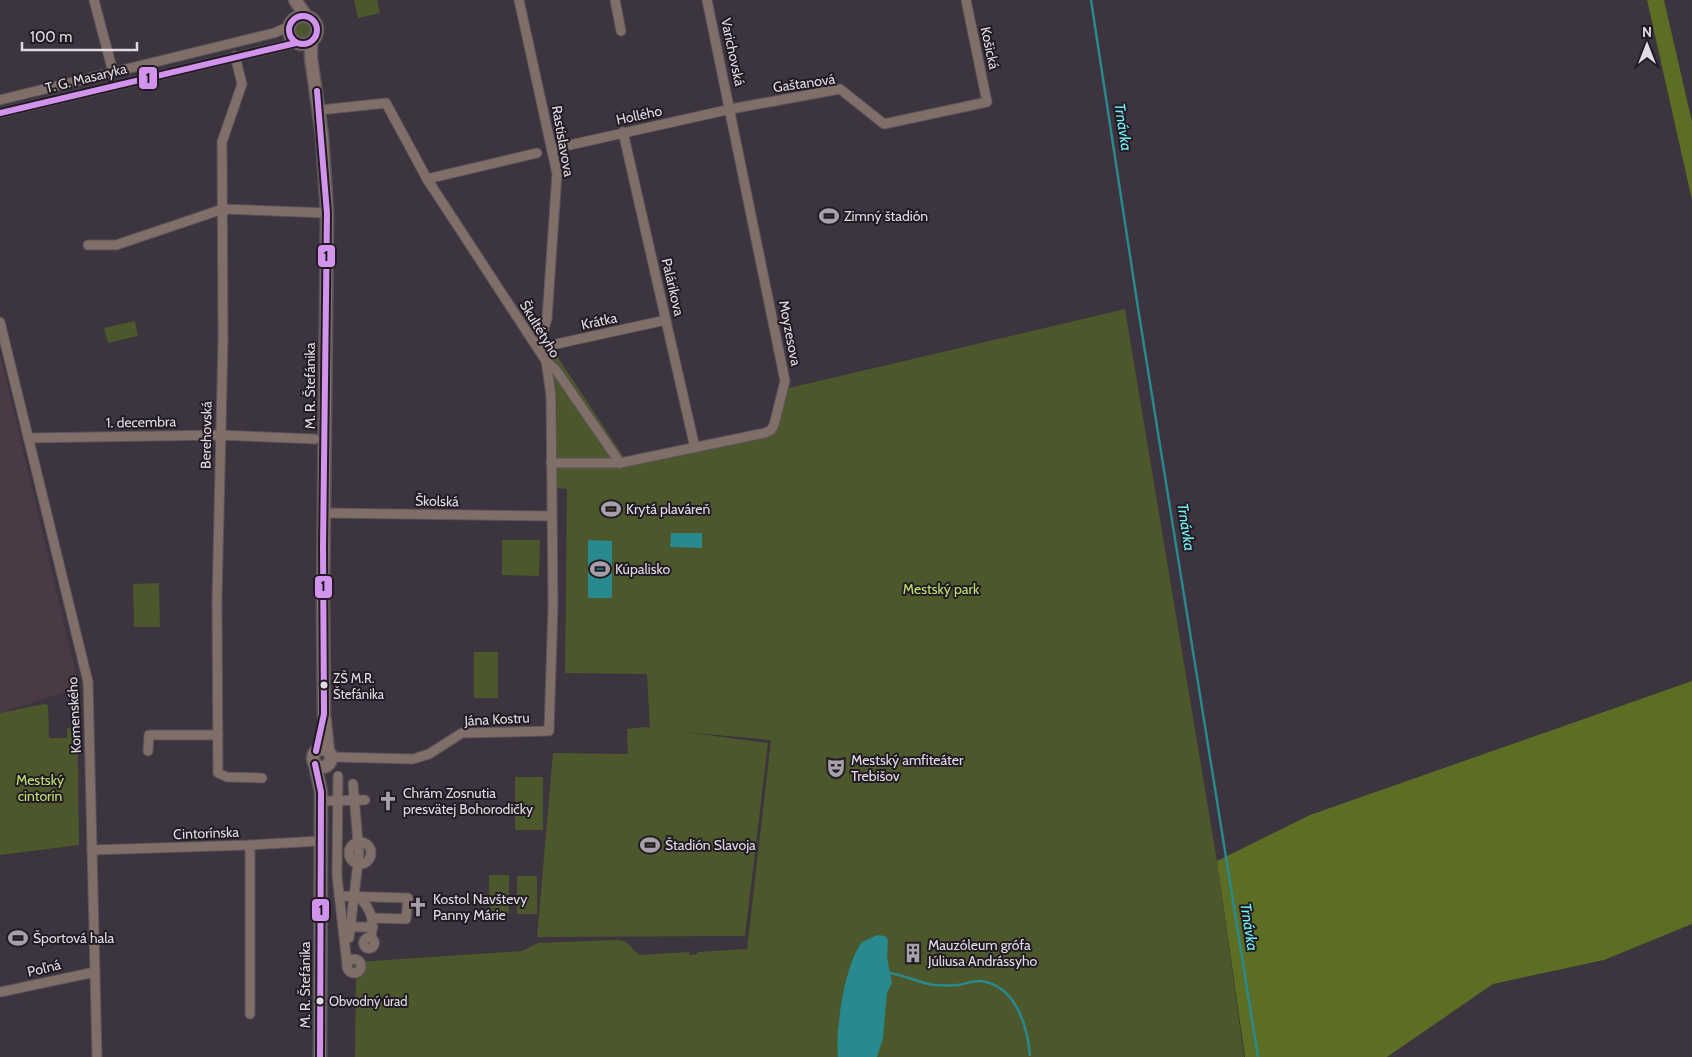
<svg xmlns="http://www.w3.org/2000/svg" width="1692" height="1057" font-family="Cabin,sans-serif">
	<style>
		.education { fill: #4a3a46 }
		.green { fill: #4c582b }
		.forest { fill: #5b6e24 }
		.water { fill: #28898e }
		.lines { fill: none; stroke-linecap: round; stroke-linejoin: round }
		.stream { stroke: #28898e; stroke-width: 2.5 }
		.street-casing { stroke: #59535b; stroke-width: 11 }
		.secondary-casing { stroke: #59535b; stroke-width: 15 }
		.street { stroke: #806f68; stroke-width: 9 }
		.secondary { stroke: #83706b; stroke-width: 12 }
		.bus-1-casing { stroke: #221b23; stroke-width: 10 }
		.bus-1 { stroke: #d193ec; stroke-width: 6 }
		.bus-dot { fill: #e1d9e3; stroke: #221b23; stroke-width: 2 }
		.labels { text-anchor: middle; stroke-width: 4; stroke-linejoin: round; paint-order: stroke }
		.bus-label { font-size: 13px; fill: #e1d9e3; stroke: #221b23; text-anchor: start }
		.street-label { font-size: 14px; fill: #e1d9e3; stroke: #221b23 }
		.poi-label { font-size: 14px; fill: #e1d9e3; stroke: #221b23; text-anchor: start }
		.park-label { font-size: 14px; fill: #bee06f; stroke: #221b23 }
		.water-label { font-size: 15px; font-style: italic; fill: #71f6fc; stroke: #221b23 }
		.line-badge { stroke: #221b23; stroke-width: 2 }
		.pale-badge-label { font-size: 14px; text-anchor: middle; font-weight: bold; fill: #111 }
	</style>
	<rect width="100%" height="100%" fill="#3c343e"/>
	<path class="education" d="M0,353L79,687L0,713Z"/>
	<g class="green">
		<path d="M354,0H377L380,13L358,18Z"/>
		<circle cx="302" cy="31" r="8"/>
		<path d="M1125,309L1217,861L1244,1057H355L356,977L345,972L341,963L522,951L538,943L615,940L625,941L639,955L689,952L690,955L697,954L698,952L747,949L771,740L650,729L647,674L565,673L567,489L555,488L557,398L548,353L553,350L625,459L627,467L767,436L777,426L789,388Z"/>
		<path d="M135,321L138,336L108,343L104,328Z"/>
		<path d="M502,540H540L539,576L502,575Z"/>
		<path d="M159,583L160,627H134L133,584Z"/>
		<rect x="474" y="652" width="24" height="46"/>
		<path d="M44,704L48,705L49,738H67V728L75,727L74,704L77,705L79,845L0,855V713Z"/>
		<path d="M646,727L768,743L745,936L537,937L553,753L628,754L627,729Z"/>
		<rect x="515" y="777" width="28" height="53"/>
		<rect x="489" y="875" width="20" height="38"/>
		<rect x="517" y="876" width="20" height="38"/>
	</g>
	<g class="forest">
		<path d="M1647,0H1664L1692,122V200Z"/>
		<path d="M1692,681V924L1604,960L1493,984L1387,1057H1245L1217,861L1310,815Z"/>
	</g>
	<g class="water">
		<path d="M671,533H702V548L670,547Z"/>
		<path d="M588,540L612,541V598H588Z"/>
		<path d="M877,935L885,936L888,940L887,957L892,983L887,993L883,1038L877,1057H838C835,1029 845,964 862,942Z"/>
	</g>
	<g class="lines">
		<g class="stream">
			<path d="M1091,0L1138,308L1258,1057"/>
			<path d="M889,973C905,975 919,983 934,985C942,985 950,986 958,985C965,984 974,980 981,981C1016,986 1027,1025 1030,1055"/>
		</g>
		<defs>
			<g id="street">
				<path d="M94,0L113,72"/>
				<path d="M519,0L557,174L547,319L538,348"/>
				<path d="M615,0L621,31"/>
				<path d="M235,56L242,84L222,142L223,340L217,600L218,773L227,777L262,778"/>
				<path d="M0,100L274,33L288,27"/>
				<path d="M320,110L386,103L427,179L546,361L551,396L553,606L549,731L462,733L429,754L413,759L332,757"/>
				<path d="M0,113L296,43"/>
				<path d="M623,132L695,448"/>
				<path d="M552,149L731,109L840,89L884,124L987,102L966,0"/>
				<path d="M427,179L537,153"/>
				<path d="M88,245H116L223,209L327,213"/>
				<path d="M0,322L88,682L97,1057"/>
				<path d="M538,348L666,320"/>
				<path d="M546,361L556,370L620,463"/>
				<path d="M28,438L219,435L315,439"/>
				<path d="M551,463H620L765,433L771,430L774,425L785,381L707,0"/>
				<path d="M324,513L551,516"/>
				<path d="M148,751L149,735H218"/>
				<path d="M338,776L337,876L347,964"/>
				<path d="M321,801L365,800"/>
				<circle cx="360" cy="853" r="11"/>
				<path d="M92,850L250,845L320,841"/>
				<path d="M339,896L408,898L406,919L373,918"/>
				<path d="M359,897C372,910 374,920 371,938"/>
				<path d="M346,927H373"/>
				<circle cx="369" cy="943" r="5.5"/>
				<path d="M349,938L359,854L353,784"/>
				<circle cx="354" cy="966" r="7"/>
				<path d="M0,992L95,972"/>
				<path d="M250,1014V845"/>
			</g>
			<g id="secondary">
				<path d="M295,0L306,16"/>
				<circle cx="303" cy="30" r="14"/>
				<path d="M311,42V58L322,135L327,213L323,601L324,714L328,751"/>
				<circle cx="322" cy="758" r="9"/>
				<path d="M315,764L321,792L320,1057"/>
			</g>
		</defs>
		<use href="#street" class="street-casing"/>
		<use href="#secondary" class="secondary-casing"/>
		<use href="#street" class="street"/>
		<use href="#secondary" class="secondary"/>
		<defs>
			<g id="bus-1">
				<circle cx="303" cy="30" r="14"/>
				<path d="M0,113L296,43"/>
				<path d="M316,751L324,714L323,548L327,213L317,91"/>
				<path d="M315,764L321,792L320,1057"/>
			</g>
		</defs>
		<use href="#bus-1" class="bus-1-casing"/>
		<use href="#bus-1" class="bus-1"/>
	</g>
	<defs>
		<symbol id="stadium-bare" viewBox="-9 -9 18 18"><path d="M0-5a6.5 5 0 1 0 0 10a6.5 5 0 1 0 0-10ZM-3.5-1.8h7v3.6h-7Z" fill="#a79fa9" stroke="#221b23" stroke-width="2.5" paint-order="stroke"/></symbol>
		<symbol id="theatre-bare" viewBox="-9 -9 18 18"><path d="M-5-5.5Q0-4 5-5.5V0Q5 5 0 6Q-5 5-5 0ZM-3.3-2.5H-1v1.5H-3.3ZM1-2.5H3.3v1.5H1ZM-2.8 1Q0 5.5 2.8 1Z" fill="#a79fa9" stroke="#221b23" stroke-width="2.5" paint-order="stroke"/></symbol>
		<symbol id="church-bare" viewBox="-9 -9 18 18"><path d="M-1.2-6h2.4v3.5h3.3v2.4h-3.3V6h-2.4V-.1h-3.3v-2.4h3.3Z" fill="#a79fa9" stroke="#221b23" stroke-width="2.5" paint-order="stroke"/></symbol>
		<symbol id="building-bare" viewBox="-9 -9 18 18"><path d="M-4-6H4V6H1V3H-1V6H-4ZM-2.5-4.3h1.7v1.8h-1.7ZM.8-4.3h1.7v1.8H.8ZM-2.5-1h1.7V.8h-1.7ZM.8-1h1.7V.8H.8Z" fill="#a79fa9" stroke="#221b23" stroke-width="2.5" paint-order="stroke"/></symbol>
	</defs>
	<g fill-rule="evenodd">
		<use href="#stadium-bare" x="815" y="202" width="28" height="28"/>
		<use href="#stadium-bare" x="597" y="495" width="28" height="28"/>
		<use href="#stadium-bare" x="586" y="555" width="28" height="28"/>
		<use href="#theatre-bare" x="822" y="754" width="28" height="28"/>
		<use href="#church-bare" x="374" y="787" width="28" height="28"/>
		<use href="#stadium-bare" x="636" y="831" width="28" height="28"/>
		<use href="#church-bare" x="404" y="893" width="28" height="28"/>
		<use href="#stadium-bare" x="4" y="924" width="28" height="28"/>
		<use href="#building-bare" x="899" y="939" width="28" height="28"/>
	</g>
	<g class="bus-dot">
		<circle cx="324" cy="685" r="4.5"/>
		<circle cx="320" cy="1001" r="4.5"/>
	</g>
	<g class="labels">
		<g class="bus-label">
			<text x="333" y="683">ZŠ M.R.<tspan x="333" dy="16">Štefánika</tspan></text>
			<text x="329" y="1006">Obvodný úrad</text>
		</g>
		<g class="street-label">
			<text transform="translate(990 48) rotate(78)" y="5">Košická</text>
			<text transform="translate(733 52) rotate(78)" y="5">Varichovská</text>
			<text transform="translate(86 78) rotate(-14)" y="5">T. G. Masaryka</text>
			<text transform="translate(804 83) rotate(-8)" y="5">Gaštanová</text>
			<text transform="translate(639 115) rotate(-12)" y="5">Hollého</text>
			<text transform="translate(563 141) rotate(80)" y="5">Rastislavova</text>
			<text transform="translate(673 287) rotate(77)" y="5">Palárikova</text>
			<text transform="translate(599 321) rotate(-12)" y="5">Krátka</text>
			<text transform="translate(540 329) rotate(59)" y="5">Škultétyho</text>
			<text transform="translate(790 333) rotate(79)" y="5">Moyzesova</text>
			<text transform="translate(310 386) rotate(-90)" y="5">M. R. Štefánika</text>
			<text transform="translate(141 422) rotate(-1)" y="5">1. decembra</text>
			<text transform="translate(206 435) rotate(-89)" y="5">Berehovská</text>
			<text transform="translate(437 501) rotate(1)" y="5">Školská</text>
			<text transform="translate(74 715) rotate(-93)" y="5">Komenského</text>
			<text transform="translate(497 719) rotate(-3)" y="5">Jána Kostru</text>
			<text transform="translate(206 833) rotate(-2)" y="5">Cintorínska</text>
			<text transform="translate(44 968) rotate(-13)" y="5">Poľná</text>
			<text transform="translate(305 985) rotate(-90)" y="5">M. R. Štefánika</text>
		</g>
		<g class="poi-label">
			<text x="844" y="221">Zimný štadión</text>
			<text x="626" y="514">Krytá plaváreň</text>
			<text x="615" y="574">Kúpalisko</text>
			<text x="851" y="765">Mestský amfiteáter<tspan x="851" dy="16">Trebišov</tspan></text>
			<text x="403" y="798">Chrám Zosnutia<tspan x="403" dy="16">presvätej Bohorodičky</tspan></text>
			<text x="665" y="850">Štadión Slavoja</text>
			<text x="433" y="904">Kostol Navštevy<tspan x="433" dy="16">Panny Márie</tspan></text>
			<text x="33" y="943">Športová hala</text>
			<text x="928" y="950">Mauzóleum grófa<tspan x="928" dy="16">Júliusa Andrássyho</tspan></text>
		</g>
		<g class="park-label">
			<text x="941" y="594">Mestský park</text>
			<text x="40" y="785">Mestský<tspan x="40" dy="16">cintorín</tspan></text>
		</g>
		<g class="water-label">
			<text transform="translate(1123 127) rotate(81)" y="5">Trnávka</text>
			<text transform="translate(1186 527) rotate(81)" y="5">Trnávka</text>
			<text transform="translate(1249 927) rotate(81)" y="5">Trnávka</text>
		</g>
	</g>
	<g class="line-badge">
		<rect x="138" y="66" width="20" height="24" rx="5" fill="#d193ec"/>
		<rect x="317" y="244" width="19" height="24" rx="5" fill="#d193ec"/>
		<rect x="314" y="575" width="19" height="24" rx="5" fill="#d193ec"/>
		<rect x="311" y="898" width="19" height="24" rx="5" fill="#d193ec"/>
	</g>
	<g class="pale-badge-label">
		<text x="148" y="83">1</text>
		<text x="326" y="261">1</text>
		<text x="323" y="591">1</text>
		<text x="321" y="915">1</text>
	</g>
	<g transform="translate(1647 45)" stroke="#221b23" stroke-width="4" paint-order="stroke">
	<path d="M0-4L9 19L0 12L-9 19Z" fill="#e1d9e3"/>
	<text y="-8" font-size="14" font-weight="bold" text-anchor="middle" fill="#e1d9e3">N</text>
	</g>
	<path d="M22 42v8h115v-8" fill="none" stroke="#e1d9e3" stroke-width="2.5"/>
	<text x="30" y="42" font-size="15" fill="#e1d9e3" stroke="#221b23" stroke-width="4" paint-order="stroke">100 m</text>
</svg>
